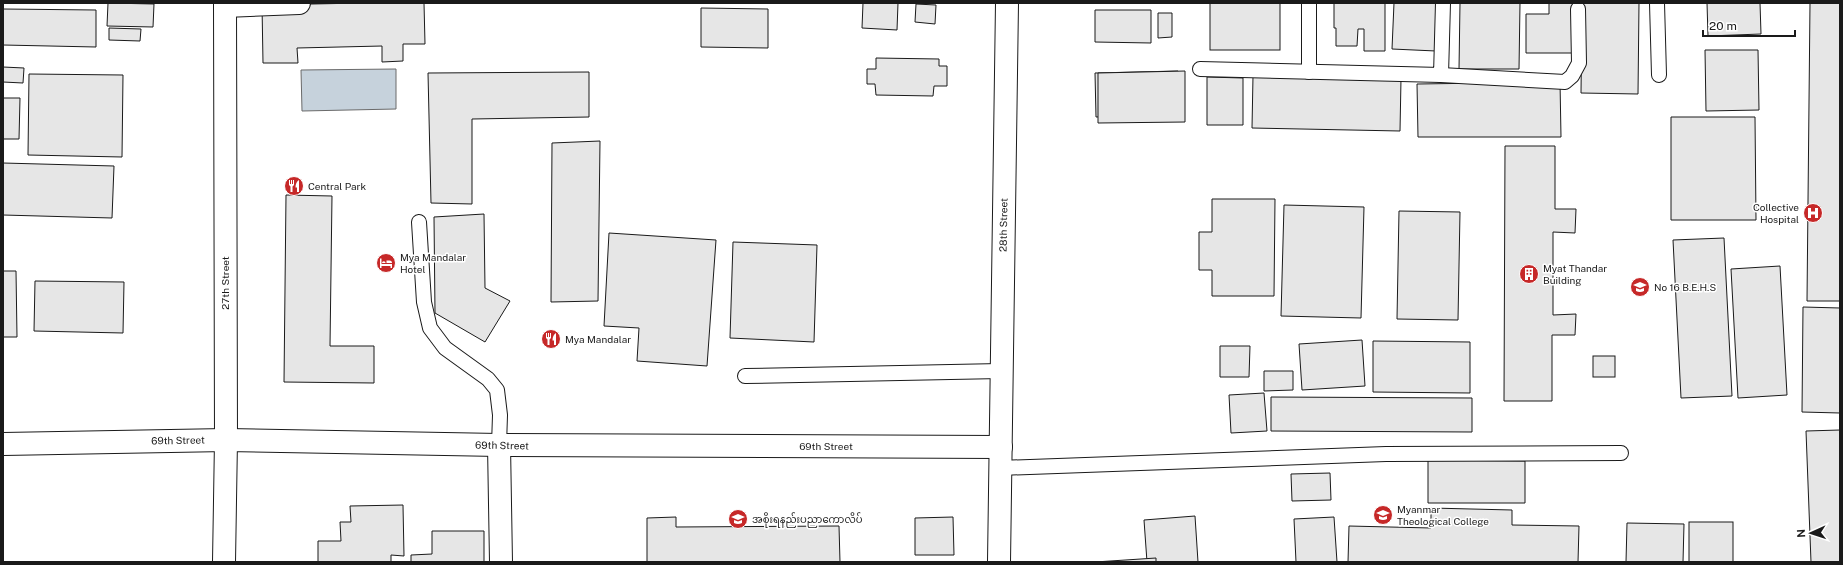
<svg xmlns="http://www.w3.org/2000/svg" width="1843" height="565" font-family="'Public Sans','Noto Sans Myanmar',sans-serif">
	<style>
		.water { fill: #c6d2dc; stroke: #6a6a6a }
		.building { fill: #e6e6e6; stroke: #1a1a1a }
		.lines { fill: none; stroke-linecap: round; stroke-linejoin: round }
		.lane-casing { stroke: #1a1a1a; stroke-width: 16 }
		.street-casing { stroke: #1a1a1a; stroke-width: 24 }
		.lane { stroke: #fff; stroke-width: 14 }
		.street { stroke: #fff; stroke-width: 22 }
		.labels { text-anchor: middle; stroke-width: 3; stroke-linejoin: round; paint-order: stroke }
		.poi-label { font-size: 10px; fill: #1a1a1a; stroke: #fff; text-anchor: start }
		.street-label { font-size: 10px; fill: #1a1a1a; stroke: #fff }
	</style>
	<rect width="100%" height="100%" fill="#fff"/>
	<path class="water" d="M396,69V109L302,111L301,70Z"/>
	<g class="building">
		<path d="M108,3L154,4L153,27L107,26Z"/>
		<path d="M362,3H424L425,44H403V61L382,62V46L297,48L298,63H263L262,5Z"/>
		<path d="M863,3H898L897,30L862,28Z"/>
		<rect x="1210" y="3" width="70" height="47"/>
		<path d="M1334,3H1385V51H1364V29H1358L1357,46H1336V28H1334Z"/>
		<path d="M1394,3H1438L1436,51L1392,49Z"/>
		<path d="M1460,3H1520L1519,69H1459Z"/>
		<path d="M1549,3H1574L1573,53H1526V14H1549Z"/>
		<path d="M1582,3H1639L1638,94L1581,93Z"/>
		<path d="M1707,3H1760L1761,34L1708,36Z"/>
		<path d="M1810,3H1840V301H1807Z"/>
		<path d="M916,4L936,5L935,24L915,22Z"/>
		<path d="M701,8L768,9V48L701,47Z"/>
		<path d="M3,9L96,10V47L3,45Z"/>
		<path d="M1095,10H1151V43L1095,42Z"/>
		<path d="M1158,13H1172V37L1158,38Z"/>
		<path d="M109,28L141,29L140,41L109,40Z"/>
		<path d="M1705,50H1758L1759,110L1706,111Z"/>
		<path d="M876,58L939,59V66H947V86H934L933,96L876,95L875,84H867V69H876Z"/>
		<path d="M3,67L24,68L23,83L3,82Z"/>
		<path d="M1178,71L1179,114L1096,117L1095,73Z"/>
		<path d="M1185,71V122L1098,123V73Z"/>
		<path d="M589,72V117L472,119V204L431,203L428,73Z"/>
		<path d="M29,74L123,75L122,157L28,155Z"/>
		<path d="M1253,76L1401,79L1400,131L1252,128Z"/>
		<path d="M1207,77L1243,78V125H1207Z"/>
		<path d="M1560,82L1561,137H1418L1417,84Z"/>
		<path d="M3,98H20L19,139H3Z"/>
		<path d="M1671,117H1755L1756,220H1671Z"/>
		<path d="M600,141L598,301L551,302L552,143Z"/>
		<path d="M1505,146H1555V209H1576L1575,233L1553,232V315L1576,314L1575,335H1552V401H1504Z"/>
		<path d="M3,163L114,166L112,218L3,215Z"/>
		<path d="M286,195L332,196L330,346H374V383L284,382Z"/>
		<path d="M1212,199H1275L1274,296H1212V270H1199V232H1212Z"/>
		<path d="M1284,205L1364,207L1361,318L1281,316Z"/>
		<path d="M1399,211L1460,212L1458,320L1397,319Z"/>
		<path d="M484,214L485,288L510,301L485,342L435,313L434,217Z"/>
		<path d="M609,233L716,240L707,366L637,361L639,328L604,326Z"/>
		<path d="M1724,238L1732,396L1681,398L1673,240Z"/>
		<path d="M733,242L817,245L814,342L730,338Z"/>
		<path d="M1780,266L1787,395L1738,398L1731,269Z"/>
		<path d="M3,271H16L17,337H3Z"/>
		<path d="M35,281L124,282L123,333L34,331Z"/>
		<path d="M1803,307L1840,308V413L1802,412Z"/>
		<path d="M1362,340L1365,386L1302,390L1299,344Z"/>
		<path d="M1373,341L1470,342V393L1373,392Z"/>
		<path d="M1220,346H1250L1249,377H1220Z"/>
		<rect x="1593" y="356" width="22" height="21"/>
		<path d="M1264,371H1293V390L1264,391Z"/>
		<path d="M1264,393L1267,431L1231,433L1229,395Z"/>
		<path d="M1271,397L1472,398V432L1271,431Z"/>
		<path d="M1840,430V562H1811L1806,431Z"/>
		<path d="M1428,460L1525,461V503H1428Z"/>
		<path d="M1330,473L1331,500L1292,501L1291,474Z"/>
		<path d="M403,505L404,556L391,555V562H318V541H341L340,522H351L350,506Z"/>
		<path d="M1431,508L1512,510V525L1579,526L1578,562H1348L1349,526L1431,528Z"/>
		<path d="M1195,516L1198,562H1147L1144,520Z"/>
		<path d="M676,517V527L839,526L840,562H647V518Z"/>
		<path d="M953,517L954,555H915V518Z"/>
		<path d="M1334,517L1337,562H1296L1294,519Z"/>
		<rect x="1689" y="522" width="44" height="40"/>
		<path d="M1627,523L1684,524L1683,562H1626Z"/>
		<path d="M432,531H484V562H411V555L432,554Z"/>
		<path d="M1156,558V562H1095Z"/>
	</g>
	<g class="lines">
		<defs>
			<g id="lane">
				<path d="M1309,3V72"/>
				<path d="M1657,3L1659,75"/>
				<path d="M1200,69L1441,75L1443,3"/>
				<path d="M1441,75L1565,82L1572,76L1579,63L1578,9"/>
				<path d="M419,222L424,302L430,328L445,348L488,379L497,390L500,415L499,445"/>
				<path d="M745,376L1001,371"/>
				<path d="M1000,468L1386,454L1621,453"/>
			</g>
			<g id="street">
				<path d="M225,6L299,3"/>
				<path d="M3,444L226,440L499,445L1001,447"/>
				<path d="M499,445L501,562"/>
				<path d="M224,562L226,440L225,3"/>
				<path d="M999,562L1007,3"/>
			</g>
		</defs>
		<use href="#lane" class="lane-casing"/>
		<use href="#street" class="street-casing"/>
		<use href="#lane" class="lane"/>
		<use href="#street" class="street"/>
	</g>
	<defs>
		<symbol id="restaurant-disc" viewBox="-11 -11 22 22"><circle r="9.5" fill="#c62828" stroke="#fff"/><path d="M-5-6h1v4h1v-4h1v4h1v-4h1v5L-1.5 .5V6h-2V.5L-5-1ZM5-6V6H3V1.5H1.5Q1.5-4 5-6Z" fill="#fff"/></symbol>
		<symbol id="hospital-disc" viewBox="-11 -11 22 22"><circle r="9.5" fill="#c62828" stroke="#fff"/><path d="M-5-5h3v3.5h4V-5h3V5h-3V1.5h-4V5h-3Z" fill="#fff"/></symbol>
		<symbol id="hotel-disc" viewBox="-11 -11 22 22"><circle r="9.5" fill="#c62828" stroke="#fff"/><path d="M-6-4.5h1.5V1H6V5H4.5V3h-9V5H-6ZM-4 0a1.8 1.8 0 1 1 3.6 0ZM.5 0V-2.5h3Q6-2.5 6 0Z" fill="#fff"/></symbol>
		<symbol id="building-disc" viewBox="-11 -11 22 22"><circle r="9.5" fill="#c62828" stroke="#fff"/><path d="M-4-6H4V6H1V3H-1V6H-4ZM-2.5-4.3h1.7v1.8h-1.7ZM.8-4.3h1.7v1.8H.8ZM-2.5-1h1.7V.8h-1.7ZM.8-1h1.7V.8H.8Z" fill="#fff"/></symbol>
		<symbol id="school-disc" viewBox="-11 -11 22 22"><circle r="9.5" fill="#c62828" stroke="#fff"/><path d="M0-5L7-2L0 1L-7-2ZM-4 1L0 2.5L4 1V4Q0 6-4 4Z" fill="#fff"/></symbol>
		<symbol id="university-disc" viewBox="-11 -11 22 22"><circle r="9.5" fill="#c62828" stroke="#fff"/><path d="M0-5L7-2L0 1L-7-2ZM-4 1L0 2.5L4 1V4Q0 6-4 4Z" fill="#fff"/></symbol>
	</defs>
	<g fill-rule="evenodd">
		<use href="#restaurant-disc" x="283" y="175" width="22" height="22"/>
		<use href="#hospital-disc" x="1802" y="202" width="22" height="22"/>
		<use href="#hotel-disc" x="375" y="252" width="22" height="22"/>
		<use href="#building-disc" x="1518" y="263" width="22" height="22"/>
		<use href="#school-disc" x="1629" y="276" width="22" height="22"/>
		<use href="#restaurant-disc" x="540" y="328" width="22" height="22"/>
		<use href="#university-disc" x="1372" y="504" width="22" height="22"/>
		<use href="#university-disc" x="727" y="508" width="22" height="22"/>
	</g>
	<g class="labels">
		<g class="poi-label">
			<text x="308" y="190">Central Park</text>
			<text x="1799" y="211" text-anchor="end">Collective<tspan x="1799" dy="12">Hospital</tspan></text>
			<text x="400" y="261">Mya Mandalar<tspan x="400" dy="12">Hotel</tspan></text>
			<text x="1543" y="272">Myat Thandar<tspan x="1543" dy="12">Building</tspan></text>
			<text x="1654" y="291">No 16 B.E.H.S</text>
			<text x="565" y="343">Mya Mandalar</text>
			<text x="1397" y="513">Myanmar<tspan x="1397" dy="12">Theological College</tspan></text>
			<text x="752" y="523">အစိုးရနည်းပညာကောလိပ်</text>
		</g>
		<g class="street-label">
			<text transform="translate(1003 225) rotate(-89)" y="4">28th Street</text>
			<text transform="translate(225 283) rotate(-90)" y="4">27th Street</text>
			<text transform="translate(178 440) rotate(-1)" y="4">69th Street</text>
			<text transform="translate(502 445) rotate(1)" y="4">69th Street</text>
			<text x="826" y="450">69th Street</text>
		</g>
	</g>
	<rect width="1843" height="565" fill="none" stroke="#1a1a1a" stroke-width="8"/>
	<g transform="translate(1811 533) rotate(267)" stroke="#ffffff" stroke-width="3" paint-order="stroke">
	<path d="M0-3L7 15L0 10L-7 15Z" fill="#1a1a1a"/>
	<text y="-6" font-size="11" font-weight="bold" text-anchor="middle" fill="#1a1a1a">N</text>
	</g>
	<path d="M1703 30v6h92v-6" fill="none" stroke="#1a1a1a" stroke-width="2"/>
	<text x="1709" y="30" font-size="12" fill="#1a1a1a" stroke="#ffffff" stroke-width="3" paint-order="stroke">20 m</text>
</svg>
